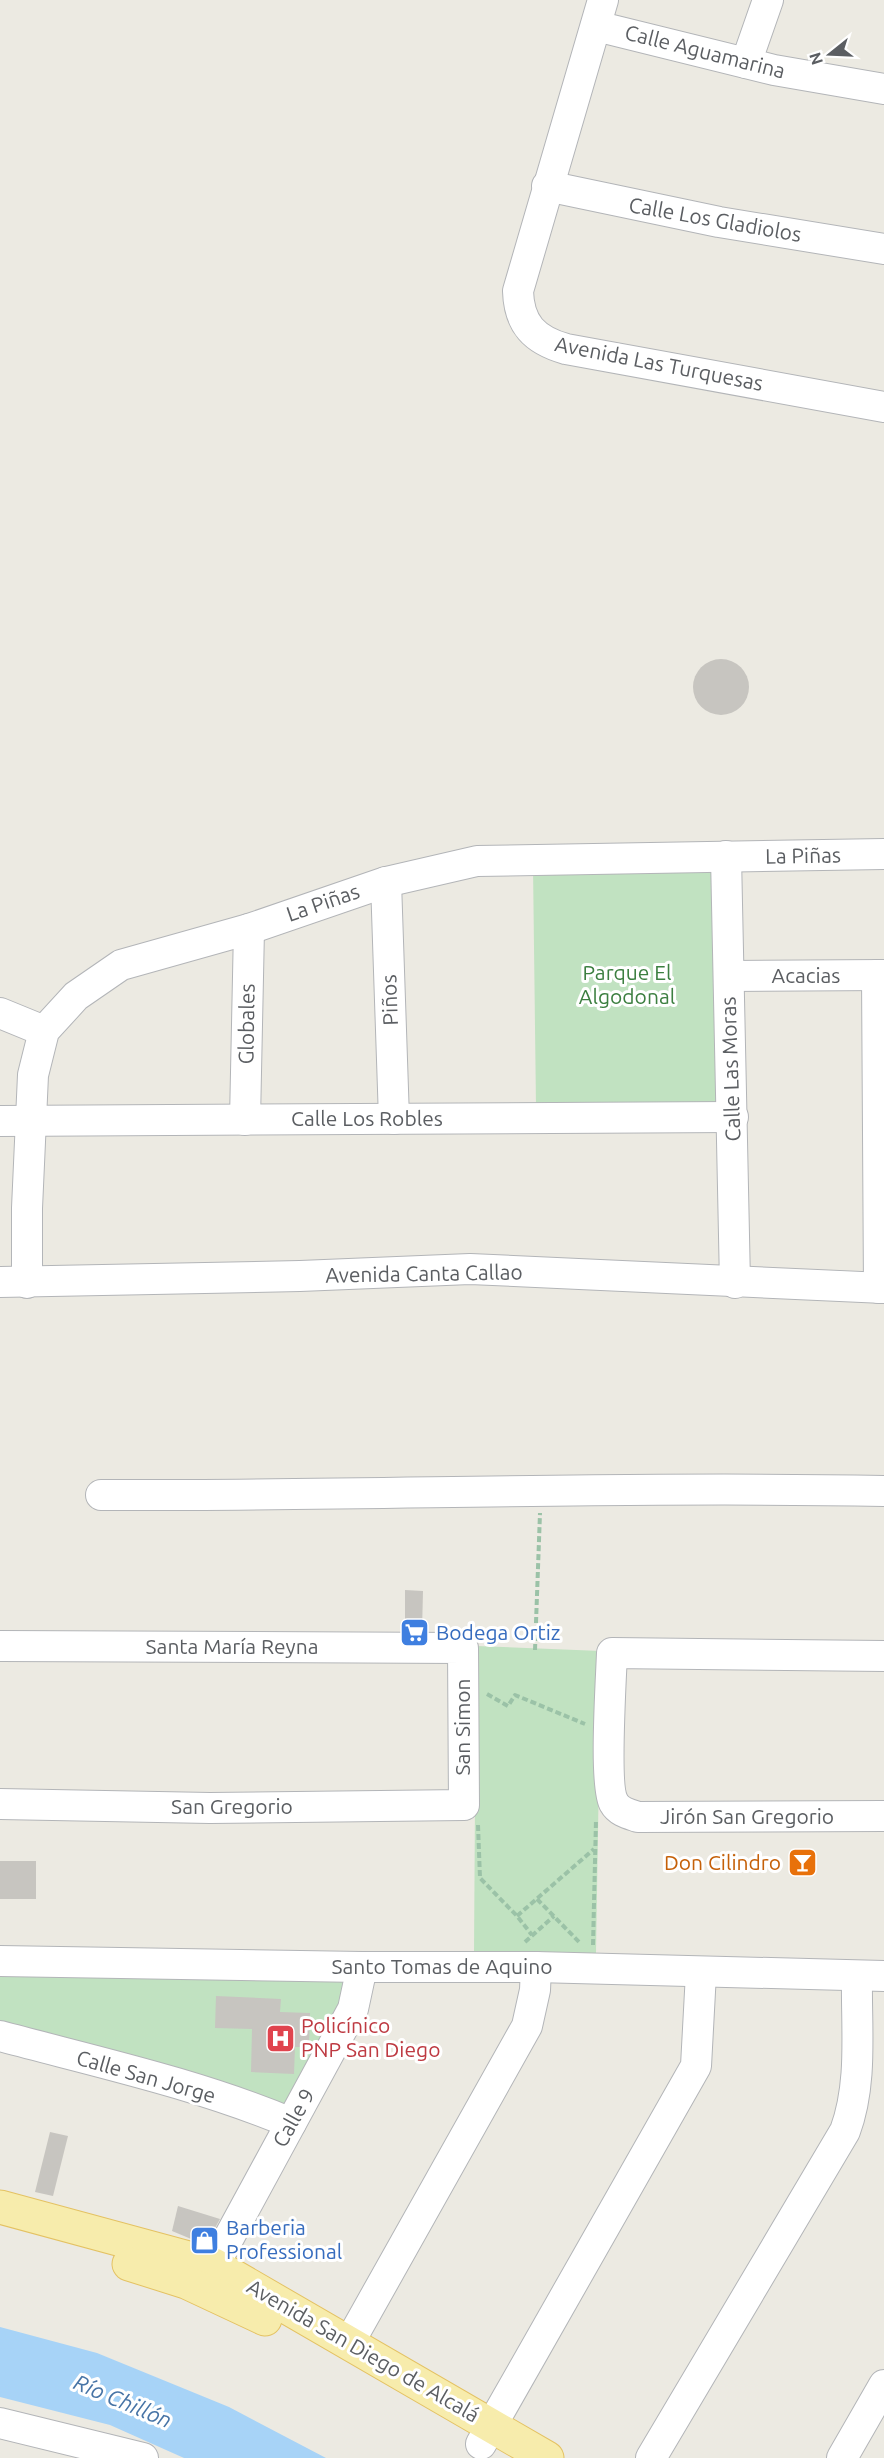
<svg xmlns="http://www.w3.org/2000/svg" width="884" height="2458" font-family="Ubuntu,sans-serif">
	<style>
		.green { fill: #c1e2c1 }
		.water { fill: #a7d3f7 }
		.building { fill: #c7c5c0 }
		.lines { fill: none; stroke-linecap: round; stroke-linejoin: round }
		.minor-casing { stroke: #b3b5b8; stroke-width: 32 }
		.major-casing { stroke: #e4c263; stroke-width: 35 }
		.path { stroke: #9bc2a7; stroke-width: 4; stroke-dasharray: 6 3; stroke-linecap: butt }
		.minor { stroke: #fff; stroke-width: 30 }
		.major { stroke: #f7ecac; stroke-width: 33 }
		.labels { text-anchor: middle; stroke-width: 6; stroke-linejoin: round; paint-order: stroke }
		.street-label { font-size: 21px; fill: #5b5e62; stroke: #fff }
		.park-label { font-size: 21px; fill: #3c7f40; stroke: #fff }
		.shop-label { font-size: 21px; fill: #366cbe; stroke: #fff; text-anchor: start }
		.food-label { font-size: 21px; fill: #c56008; stroke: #fff; text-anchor: end }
		.health-label { font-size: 21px; fill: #be3a42; stroke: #fff; text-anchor: start }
		.water-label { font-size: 22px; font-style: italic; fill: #4774a6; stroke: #fff }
	</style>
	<rect width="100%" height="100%" fill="#eceae2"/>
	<g class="green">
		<path d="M718,865L721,1104L536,1106L533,867Z"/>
		<path d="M476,1646L601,1651L596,1953L474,1955Z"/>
		<path d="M0,1967L355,1974L290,2114L0,2030Z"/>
	</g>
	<path class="water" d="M0,2327L97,2353L229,2407L326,2458H184L110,2425L0,2397Z"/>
	<g class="building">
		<circle cx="721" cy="687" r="28"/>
		<path d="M405,1590L423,1591L422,1631L405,1630Z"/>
		<rect x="0" y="1861" width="36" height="38"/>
		<path d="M216,1996L281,1999L280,2012L310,2013L309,2047H295L294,2074L251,2072L252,2029L215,2028Z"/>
		<path d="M50,2132L68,2136L53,2196L35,2192Z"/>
		<path d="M178,2206L220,2219L207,2242L196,2241L172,2231Z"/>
	</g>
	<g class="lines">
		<defs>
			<g id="minor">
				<path d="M603,0L518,291C519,324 534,340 566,349L884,407"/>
				<path d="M596,26L774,70L884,89"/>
				<path d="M746,63L768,0"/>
				<path d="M547,186L719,222L884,249"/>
				<path d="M726,856L735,1283"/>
				<path d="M386,882L394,1119"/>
				<path d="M877,975L879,1288"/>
				<path d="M729,976L884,975"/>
				<path d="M0,1013L44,1031"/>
				<path d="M245,1120L249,929"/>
				<path d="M0,1121L733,1117"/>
				<path d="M0,1282L300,1276L470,1269L884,1288"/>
				<path d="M27,1283V1208L33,1075L44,1031L76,996L121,965L249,929L386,882L477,861L884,854"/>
				<path d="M101,1495C362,1496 623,1486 884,1491"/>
				<path d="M0,1646L463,1648L464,1805L210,1808L0,1804"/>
				<path d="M884,1656L612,1653C611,1679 604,1787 614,1803C619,1812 629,1814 638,1817L884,1816"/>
				<path d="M0,1961L362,1967H536L884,1976"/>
				<path d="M0,2036C97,2062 198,2084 291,2123"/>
				<path d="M214,2265L353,2009L362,1967"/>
				<path d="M349,2343L527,2026L535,1990L536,1967"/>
				<path d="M0,2423L143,2458"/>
				<path d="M481,2444L696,2066L701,1973"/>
				<path d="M651,2458L845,2131C863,2083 856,2027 857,1977"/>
				<path d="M842,2458L884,2385"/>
			</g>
			<g id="major">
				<path d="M0,2207L214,2265L547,2458"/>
				<path d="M129,2264L186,2282L265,2319"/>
			</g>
		</defs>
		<use href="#minor" class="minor-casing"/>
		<use href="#major" class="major-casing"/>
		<g class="path">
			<path d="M535,1650L540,1513"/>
			<path d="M487,1694L508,1706L515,1695L585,1724"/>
			<path d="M478,1825L480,1878L517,1916L532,1935"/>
			<path d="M537,1899L581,1944"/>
			<path d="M517,1916L594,1849"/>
			<path d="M525,1942L554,1916"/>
			<path d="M593,1945L596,1820"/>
		</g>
		<use href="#minor" class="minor"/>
		<use href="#major" class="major"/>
	</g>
	<defs>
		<symbol id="supermarket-square" viewBox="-11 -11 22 22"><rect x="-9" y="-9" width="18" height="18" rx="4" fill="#3f7fe0" stroke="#fff"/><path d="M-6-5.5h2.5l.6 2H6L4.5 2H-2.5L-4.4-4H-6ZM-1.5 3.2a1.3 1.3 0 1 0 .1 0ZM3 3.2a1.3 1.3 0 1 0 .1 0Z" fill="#fff"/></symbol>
		<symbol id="bar-square" viewBox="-11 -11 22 22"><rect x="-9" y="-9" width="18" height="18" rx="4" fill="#e8710a" stroke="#fff"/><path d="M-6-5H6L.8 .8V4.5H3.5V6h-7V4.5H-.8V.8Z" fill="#fff"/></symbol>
		<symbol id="hospital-square" viewBox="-11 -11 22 22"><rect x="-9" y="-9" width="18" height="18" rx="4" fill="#e0444e" stroke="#fff"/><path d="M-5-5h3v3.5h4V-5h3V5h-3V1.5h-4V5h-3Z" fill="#fff"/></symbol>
		<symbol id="shop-square" viewBox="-11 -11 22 22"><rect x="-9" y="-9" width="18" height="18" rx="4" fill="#3f7fe0" stroke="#fff"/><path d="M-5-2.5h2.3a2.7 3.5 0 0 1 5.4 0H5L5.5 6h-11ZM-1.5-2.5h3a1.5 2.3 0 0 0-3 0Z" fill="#fff"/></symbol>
	</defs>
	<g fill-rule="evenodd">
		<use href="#supermarket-square" x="398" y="1616" width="33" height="33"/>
		<use href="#bar-square" x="786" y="1846" width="33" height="33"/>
		<use href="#hospital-square" x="264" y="2022" width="33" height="33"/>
		<use href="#shop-square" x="188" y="2224" width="33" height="33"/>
	</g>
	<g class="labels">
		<g class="street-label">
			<text transform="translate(705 52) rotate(14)" y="7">Calle Aguamarina</text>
			<text transform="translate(715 220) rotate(10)" y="7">Calle Los Gladiolos</text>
			<text transform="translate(659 364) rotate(11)" y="7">Avenida Las Turquesas</text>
			<text transform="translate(803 856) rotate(-1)" y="7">La Piñas</text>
			<text transform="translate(323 903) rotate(-19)" y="7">La Piñas</text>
			<text x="806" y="983">Acacias</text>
			<text transform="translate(390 1000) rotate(-92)" y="7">Piños</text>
			<text transform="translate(247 1024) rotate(-89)" y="7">Globales</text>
			<text transform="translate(731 1069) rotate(-92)" y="7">Calle Las Moras</text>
			<text x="367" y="1126">Calle Los Robles</text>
			<text transform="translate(424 1274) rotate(-1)" y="7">Avenida Canta Callao</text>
			<text x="232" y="1654">Santa María Reyna</text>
			<text transform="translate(463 1727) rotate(-90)" y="7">San Simon</text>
			<text x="232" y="1814">San Gregorio</text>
			<text x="747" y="1824">Jirón San Gregorio</text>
			<text x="442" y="1974">Santo Tomas de Aquino</text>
			<text transform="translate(146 2077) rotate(16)" y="7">Calle San Jorge</text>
			<text transform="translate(294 2118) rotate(-61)" y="7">Calle 9</text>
			<text transform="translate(363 2351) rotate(30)" y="7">Avenida San Diego de Alcalá</text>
		</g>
		<g class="park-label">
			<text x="627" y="980">Parque El<tspan x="627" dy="24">Algodonal</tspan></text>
		</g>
		<g class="shop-label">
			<text x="436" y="1640">Bodega Ortiz</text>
			<text x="226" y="2235">Barberia<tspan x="226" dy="24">Professional</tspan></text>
		</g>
		<g class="food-label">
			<text x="781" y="1870">Don Cilindro</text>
		</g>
		<g class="health-label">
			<text x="301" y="2033">Policínico<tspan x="301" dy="24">PNP San Diego</tspan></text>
		</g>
		<g class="water-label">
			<text transform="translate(123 2401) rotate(23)" y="8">Río Chillón</text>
		</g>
	</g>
	<g transform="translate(830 54) rotate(252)" stroke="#ffffff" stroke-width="4.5" paint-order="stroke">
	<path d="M0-4.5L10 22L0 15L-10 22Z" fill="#5b5e62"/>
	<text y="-9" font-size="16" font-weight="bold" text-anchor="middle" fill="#5b5e62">N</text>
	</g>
</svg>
